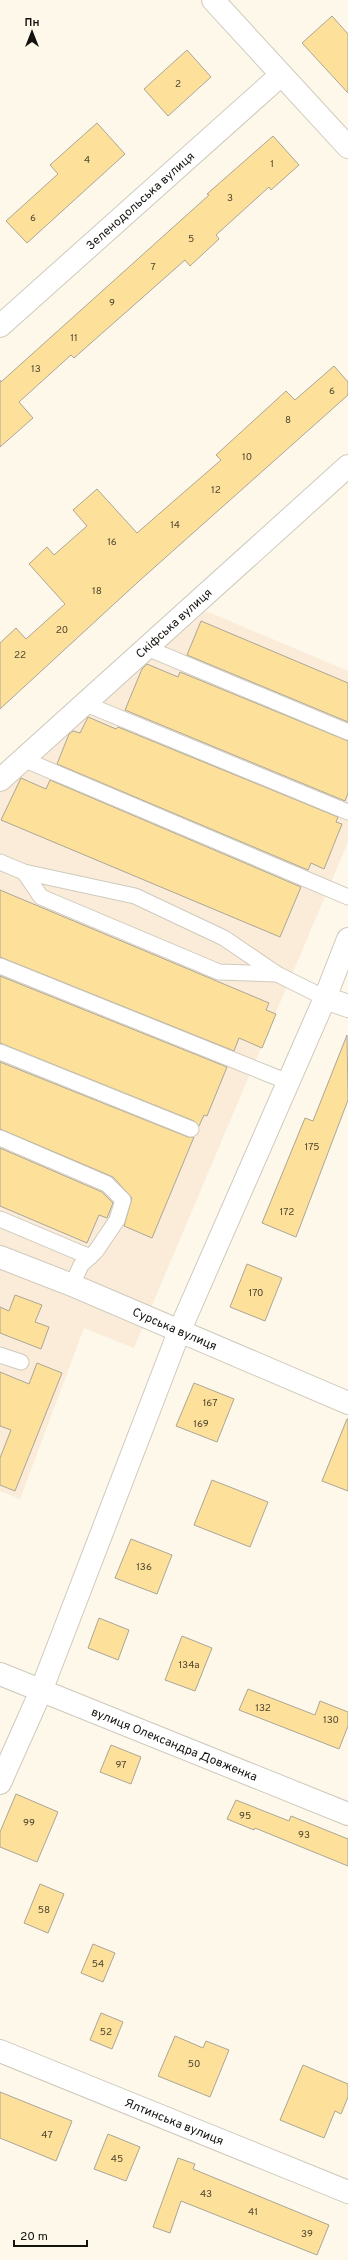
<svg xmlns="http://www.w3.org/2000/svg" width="348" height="2260" font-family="Overpass,sans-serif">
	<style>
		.industrial { fill: #faecd9 }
		.building { fill: #fde09a; stroke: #aba699 }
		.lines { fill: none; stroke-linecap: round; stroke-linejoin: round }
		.lane-casing { stroke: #cfcabd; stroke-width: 17 }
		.street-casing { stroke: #cfcabd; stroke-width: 24 }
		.secondary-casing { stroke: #cfcabd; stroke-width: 24 }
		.lane { stroke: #fff; stroke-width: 15 }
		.street { stroke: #fff; stroke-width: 22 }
		.secondary { stroke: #fff; stroke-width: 22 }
		.labels { text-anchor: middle; stroke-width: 3; stroke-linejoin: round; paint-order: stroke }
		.number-label { font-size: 10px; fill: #4e4631 }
		.street-label { font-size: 12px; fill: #14120e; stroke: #fdf8ea }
	</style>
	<rect width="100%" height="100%" fill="#fdf8ea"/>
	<path class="industrial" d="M206,611L348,671V842L134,1348L84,1328L20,1499L0,1491V791Z"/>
	<g class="building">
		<path d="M332,16L348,34V93L302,43Z"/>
		<path d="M187,50L211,77L168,116L144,89Z"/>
		<path d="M97,123L125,154L27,243L6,221L58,174L50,165Z"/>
		<path d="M273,136L299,165L271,190L269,187L216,235L219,239L190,266L185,260L74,358L71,355L19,402L33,418L0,447V380L1,382L209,195L207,194Z"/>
		<path d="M334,366L348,382V395L138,582L0,709V643L16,628L26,639L65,604L29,564L47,547L54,555L87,526L73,510L97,489L137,533L221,460L216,455L286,391L295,400Z"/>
		<path d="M201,621L348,683V722L187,655Z"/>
		<path d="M147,664L178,677L180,672L348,741V793L345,801L125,710L142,669Z"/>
		<path d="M88,717L116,729L118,727L338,817L336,822L342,824L324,869L311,863L308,870L57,764L69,734L73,731L80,733Z"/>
		<path d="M21,778L46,789L50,780L301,887L280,937L1,820Z"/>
		<path d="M0,890L269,1003L266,1010L276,1014L262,1048L239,1038L234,1051L0,957Z"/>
		<path d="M0,976L227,1067L207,1116L204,1115L199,1126L194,1121L0,1043Z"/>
		<path d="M347,1035L348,1100L296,1237L262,1223L305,1118L313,1121Z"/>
		<path d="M0,1062L188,1137H194L152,1238L124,1226L132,1198L113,1177L0,1129Z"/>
		<path d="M0,1148L102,1192L113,1203L107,1218L99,1215L87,1243L0,1206Z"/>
		<path d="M247,1264L282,1278L265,1321L230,1307Z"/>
		<path d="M15,1295L42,1305L35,1322L49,1327L41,1349L0,1333V1307L9,1311Z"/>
		<path d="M37,1363L62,1373L15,1491L0,1485V1458L11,1430L0,1426V1372L29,1384Z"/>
		<path d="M194,1383L234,1399L217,1442L176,1426Z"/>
		<path d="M347,1419H348V1491L322,1481Z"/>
		<path d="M212,1480L268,1502L250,1547L194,1525Z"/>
		<path d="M131,1539L172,1555L157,1594L115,1578Z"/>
		<path d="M99,1618L129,1630L118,1660L88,1648Z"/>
		<path d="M182,1636L212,1648L195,1691L165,1680Z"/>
		<path d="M248,1689L315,1715L320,1701L348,1712V1726L339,1749L239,1710Z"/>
		<path d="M111,1745L141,1757L131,1784L100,1772Z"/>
		<path d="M16,1794L58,1812L37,1862L0,1847V1832Z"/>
		<path d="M236,1800L289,1821L291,1816L348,1839V1866L255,1828L254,1830L227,1819Z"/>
		<path d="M40,1884L64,1894L48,1933L24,1923Z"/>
		<path d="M93,1944L115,1953L103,1982L81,1973Z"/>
		<path d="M101,2013L123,2022L112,2049L90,2040Z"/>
		<path d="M175,2036L203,2048L206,2041L229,2050L210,2097L158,2076Z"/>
		<path d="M303,2065L348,2084V2097L341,2114L335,2111L324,2138L280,2120Z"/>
		<path d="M0,2092L72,2121L56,2161L0,2138Z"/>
		<path d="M108,2134L140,2147L126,2181L94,2169Z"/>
		<path d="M178,2158L195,2164L193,2169L329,2225L317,2255L181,2201L170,2233L153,2227Z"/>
	</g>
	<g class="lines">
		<defs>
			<g id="lane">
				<path d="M147,648L348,732"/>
				<path d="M86,704L348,812"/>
				<path d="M23,759L348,897"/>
				<path d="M0,862L24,872L135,896L224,938L277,974L325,998"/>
				<path d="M24,872L41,897L219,972L277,974"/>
				<path d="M0,966L288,1082"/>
				<path d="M0,1052L191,1129"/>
				<path d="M0,1138L107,1184L123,1200L117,1220L96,1251L81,1265L72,1285"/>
				<path d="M0,1219L90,1257"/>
				<path d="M0,1355L21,1362"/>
			</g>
			<g id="street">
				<path d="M213,0L348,147"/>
				<path id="s1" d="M0,326L281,75"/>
				<path id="s2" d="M0,780L348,466"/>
				<path d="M325,998L348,1006"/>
				<path id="s3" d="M0,1674L348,1814"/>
				<path d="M0,1783L41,1691L179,1332L325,998L348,939"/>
				<path id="s4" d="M0,2051L348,2192"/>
			</g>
			<g id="secondary">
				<path id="s5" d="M0,1257L72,1285L348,1403"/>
			</g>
		</defs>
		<use href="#lane" class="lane-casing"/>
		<use href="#street" class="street-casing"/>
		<use href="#secondary" class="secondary-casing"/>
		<use href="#lane" class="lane"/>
		<use href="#street" class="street"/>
		<use href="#secondary" class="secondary"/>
	</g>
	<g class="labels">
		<g class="number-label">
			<text x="178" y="87">2</text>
			<text x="87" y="163">4</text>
			<text x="272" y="167">1</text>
			<text x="230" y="201">3</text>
			<text x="33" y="221">6</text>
			<text x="191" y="242">5</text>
			<text x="153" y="270">7</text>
			<text x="112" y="306">9</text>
			<text x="74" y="341">11</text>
			<text x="36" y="372">13</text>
			<text x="332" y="394">6</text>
			<text x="288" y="423">8</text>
			<text x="247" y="460">10</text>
			<text x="216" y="493">12</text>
			<text x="175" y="528">14</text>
			<text x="112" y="545">16</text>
			<text x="97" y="594">18</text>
			<text x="62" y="633">20</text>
			<text x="20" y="658">22</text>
			<text x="312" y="1150">175</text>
			<text x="287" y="1215">172</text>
			<text x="256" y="1296">170</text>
			<text x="210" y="1406">167</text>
			<text x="201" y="1427">169</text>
			<text x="144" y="1570">136</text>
			<text x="189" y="1668">134а</text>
			<text x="263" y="1711">132</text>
			<text x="331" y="1723">130</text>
			<text x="121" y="1768">97</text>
			<text x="245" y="1819">95</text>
			<text x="29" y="1826">99</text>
			<text x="304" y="1838">93</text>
			<text x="44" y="1913">58</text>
			<text x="98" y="1967">54</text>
			<text x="106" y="2035">52</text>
			<text x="194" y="2067">50</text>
			<text x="47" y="2138">47</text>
			<text x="117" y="2162">45</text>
			<text x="206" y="2197">43</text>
			<text x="253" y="2215">41</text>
			<text x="307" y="2237">39</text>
		</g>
		<g class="street-label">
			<text dy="4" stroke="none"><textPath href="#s1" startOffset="188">Зеленодольська вулиця</textPath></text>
			<text dy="4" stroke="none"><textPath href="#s2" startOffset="234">Скіфська вулиця</textPath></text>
			<text dy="4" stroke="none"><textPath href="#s5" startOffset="189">Сурська вулиця</textPath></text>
			<text dy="4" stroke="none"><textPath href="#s3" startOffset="188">вулиця Олександра Довженка</textPath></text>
			<text dy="4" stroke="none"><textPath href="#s4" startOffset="188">Ялтинська вулиця</textPath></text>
		</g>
	</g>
	<g transform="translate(32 32)" stroke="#fdf8ea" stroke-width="3" paint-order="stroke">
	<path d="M0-3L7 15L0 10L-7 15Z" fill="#14120e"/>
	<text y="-6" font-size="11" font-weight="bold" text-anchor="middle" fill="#14120e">Пн</text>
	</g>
	<path d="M14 2240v6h73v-6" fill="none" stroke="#14120e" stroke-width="2"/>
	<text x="20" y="2240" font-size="12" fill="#14120e" stroke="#fdf8ea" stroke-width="3" paint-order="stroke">20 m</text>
</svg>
